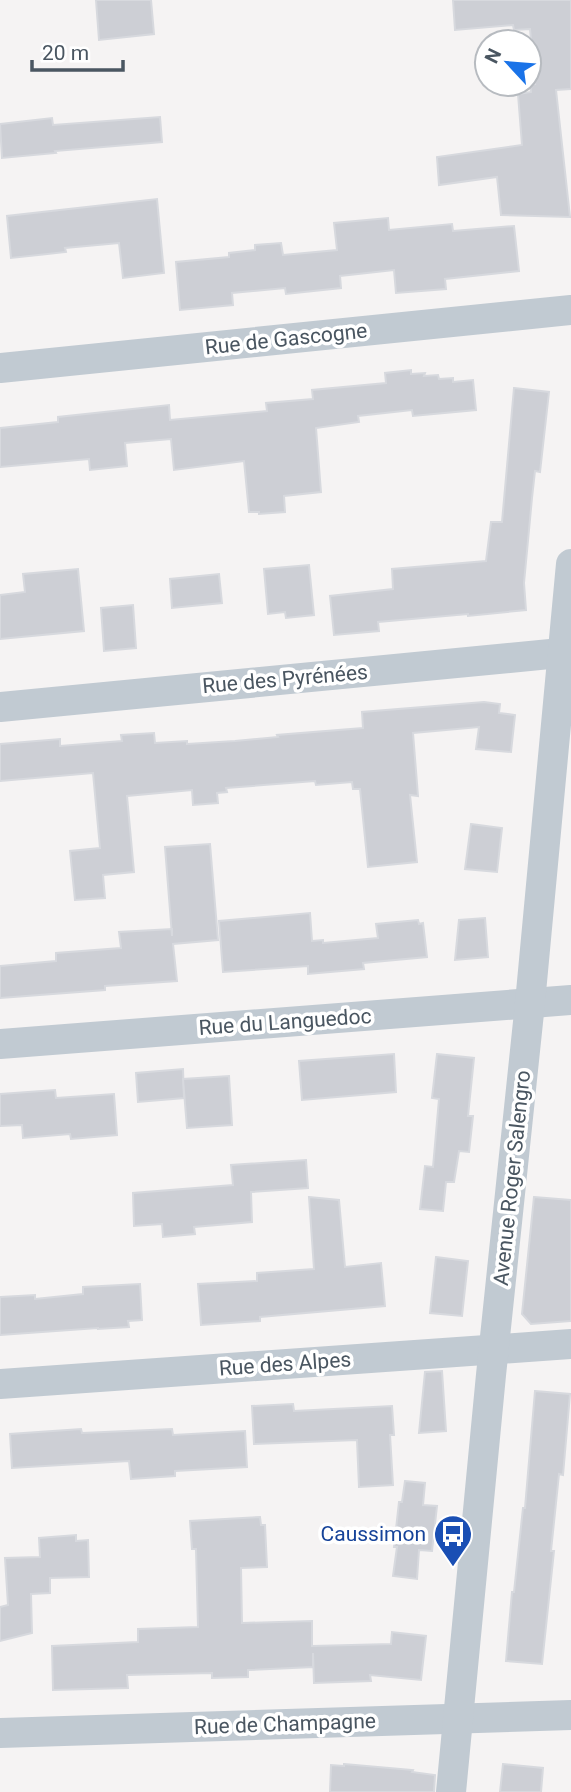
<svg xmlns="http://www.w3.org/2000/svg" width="571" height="1792" font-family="Roboto,sans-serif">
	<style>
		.building { fill: #cdcfd5; stroke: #d7d9de; stroke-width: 2 }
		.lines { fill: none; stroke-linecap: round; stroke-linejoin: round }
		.street { stroke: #c1cad2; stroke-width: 30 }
		.labels { text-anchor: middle; stroke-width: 7; stroke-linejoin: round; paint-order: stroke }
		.street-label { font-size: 21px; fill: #4a5661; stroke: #fff }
		.transit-label { font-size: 21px; fill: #164399; stroke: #fff; text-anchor: end }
	</style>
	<rect width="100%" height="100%" fill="#f5f3f3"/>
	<g class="building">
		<path d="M96,0H151L154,34L99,40Z"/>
		<path d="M453,0H571V89L556,90L570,217L501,215L497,177L439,185L437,157L522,145L518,94L531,92L530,84H535L530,29L514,30L513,25L455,30Z"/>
		<path d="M160,117L162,142L55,151L56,153L2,158L0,124L52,118L53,125Z"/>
		<path d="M157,199L164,273L123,278L119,243L65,248L66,252L11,258L7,216Z"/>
		<path d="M388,218L389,230L452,224L453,231L514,226L519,271L445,279L446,289L396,293L394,270L340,276L341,288L286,294L285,288L232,293L233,305L180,310L176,262L229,257V253L255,250V245L281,243L283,255L337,250L334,223Z"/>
		<path d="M411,370V374L425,373L424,376L438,375L439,379L453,378V382L473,380L476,410L413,416L412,410L358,416L359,422L316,428L321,492L284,496L285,512L259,514V512H249L244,461L174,470L171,439L125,443L127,466L90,470L89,459L0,467V428L58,422V417L169,405L170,420L267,411L266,403L313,399L312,390L386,383L385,373Z"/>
		<path d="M514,388L549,392L540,472L535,471L532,498L524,583L526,610L468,616V614L378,622L379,631L334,635L330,596L393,589L392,569L486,561L491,522H502Z"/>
		<path d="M309,565L314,615L286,618L285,612L268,614L264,569Z"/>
		<path d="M78,569L84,631L0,639V595L25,592L23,574Z"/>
		<path d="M219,574L222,603L172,608L170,579Z"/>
		<path d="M133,605L136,648L104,651L101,608Z"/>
		<path d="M484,702L500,704L499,713L515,715L511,752L476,749L479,727L413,733L418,796L410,795L417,862L368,867L360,789H353L352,782L316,785L315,781L226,788L227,792L217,793L218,803L193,805L192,790L127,796L134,872L103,875L105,898L75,900L70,851L100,848L93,773L0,781V744L60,739V746L122,741L121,735L154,733L155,743L187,741V744L235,741L278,737L277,735L363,728L362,712Z"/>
		<path d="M471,824L502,828L497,872L465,869Z"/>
		<path d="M210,844L218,940L173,944L177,981L105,986V990L0,998V966L56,961V953L121,948L119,932L172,929V936L165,847Z"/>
		<path d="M310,913L312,941L323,940V943L378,938L376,924L418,920L419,924L423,923L427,957L363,963L364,969L308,974V966L223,972L219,921Z"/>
		<path d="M485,918L488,957L455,960L459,920Z"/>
		<path d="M394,1054L396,1092L302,1100L299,1061Z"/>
		<path d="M437,1054L474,1058L468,1116H473L469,1152L459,1151L454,1182H446L443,1211L420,1209L425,1166L433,1167L439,1099L432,1098Z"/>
		<path d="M183,1069L184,1098L138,1102L136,1073Z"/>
		<path d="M229,1076L232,1125L187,1128L183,1079Z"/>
		<path d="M55,1090L56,1098L114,1094L117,1135L71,1139L70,1134L23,1138L22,1125L0,1126V1094Z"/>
		<path d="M306,1160L308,1188L251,1192L252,1222L194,1227L195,1234L163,1237L162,1224L134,1226L133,1193L233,1185L231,1165Z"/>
		<path d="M309,1197L339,1200L345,1267L381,1263L385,1306L260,1317V1321L201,1325L198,1284L257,1281V1273L314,1269Z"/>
		<path d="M534,1197L571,1200V1321L531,1324L522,1314Z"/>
		<path d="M436,1257L468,1261L462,1316L430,1313Z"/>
		<path d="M140,1284L142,1320L128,1321L129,1327L98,1329V1328L0,1335V1297L35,1295V1299L83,1294V1287Z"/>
		<path d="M442,1371L446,1431L419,1433L425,1372Z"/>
		<path d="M535,1391L570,1394L563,1475L559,1474L551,1551H554L542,1664L506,1661L512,1592H514L523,1508H525Z"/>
		<path d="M293,1404L294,1411L392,1406L394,1435H390L393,1485L359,1487L357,1440L254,1444L252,1406Z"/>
		<path d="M81,1429L82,1433L172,1429L173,1435L245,1431L247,1467L175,1471V1476L131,1479L129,1461L12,1468L10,1434Z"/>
		<path d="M405,1481L425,1483L423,1505L437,1506L432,1551L419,1550L417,1579L393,1576L397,1547H394L399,1502H402Z"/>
		<path d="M260,1517L261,1525H265L267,1567L241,1568L242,1623L312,1621V1646L391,1644L392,1632L426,1636L421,1680L370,1675L371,1681L314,1683L313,1653V1667L248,1670V1677L212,1678V1673L127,1675L128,1688L53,1690L52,1646L138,1642V1629L198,1627L196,1549H192L190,1521Z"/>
		<path d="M76,1535V1541L88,1540L89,1577L50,1578V1593L31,1594L32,1633L0,1641V1607L8,1605L5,1558L40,1557L39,1538Z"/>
		<path d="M344,1764L413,1770L412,1772L435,1775L434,1792H330L331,1765L344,1766Z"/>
		<path d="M503,1764L543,1768L541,1792H500Z"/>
	</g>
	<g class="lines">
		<g class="street">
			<path d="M0,368L571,310"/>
			<path d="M0,707L571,652"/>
			<path d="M0,1044L571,1000"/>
			<path d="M0,1384L571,1344"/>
			<path d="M0,1733L571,1715"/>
			<path d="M451,1792L491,1375L530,1003L571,564"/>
		</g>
	</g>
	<defs>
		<symbol id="bus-pin" viewBox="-11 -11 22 30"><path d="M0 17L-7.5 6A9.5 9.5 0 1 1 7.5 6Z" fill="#1a4fb4" stroke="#fff"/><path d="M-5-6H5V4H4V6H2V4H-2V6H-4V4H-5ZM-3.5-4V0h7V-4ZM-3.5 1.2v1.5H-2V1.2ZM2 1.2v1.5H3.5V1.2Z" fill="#fff"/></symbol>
	</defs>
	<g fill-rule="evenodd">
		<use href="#bus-pin" x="431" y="1512" width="44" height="60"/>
	</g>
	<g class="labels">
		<g class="street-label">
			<text transform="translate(286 339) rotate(-6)" y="7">Rue de Gascogne</text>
			<text transform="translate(285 679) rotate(-5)" y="7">Rue des Pyrénées</text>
			<text transform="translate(285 1022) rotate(-4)" y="7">Rue du Languedoc</text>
			<text transform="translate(512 1178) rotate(-84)" y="7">Avenue Roger Salengro</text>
			<text transform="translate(285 1364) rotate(-4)" y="7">Rue des Alpes</text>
			<text transform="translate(285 1724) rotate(-2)" y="7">Rue de Champagne</text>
		</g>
		<g class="transit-label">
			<text x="426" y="1541">Caussimon</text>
		</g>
	</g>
	<g transform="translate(508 63) rotate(296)"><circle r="33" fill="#ffffff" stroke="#b7bbc0" stroke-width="2"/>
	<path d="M0-5L12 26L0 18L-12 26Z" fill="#1a73e8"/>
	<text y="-10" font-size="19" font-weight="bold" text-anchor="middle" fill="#4a5661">N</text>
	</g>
	<path d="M32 60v10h91v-10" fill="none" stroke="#4a5661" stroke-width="3.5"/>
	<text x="42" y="60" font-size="21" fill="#4a5661" stroke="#ffffff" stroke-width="5" paint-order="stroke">20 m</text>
</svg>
